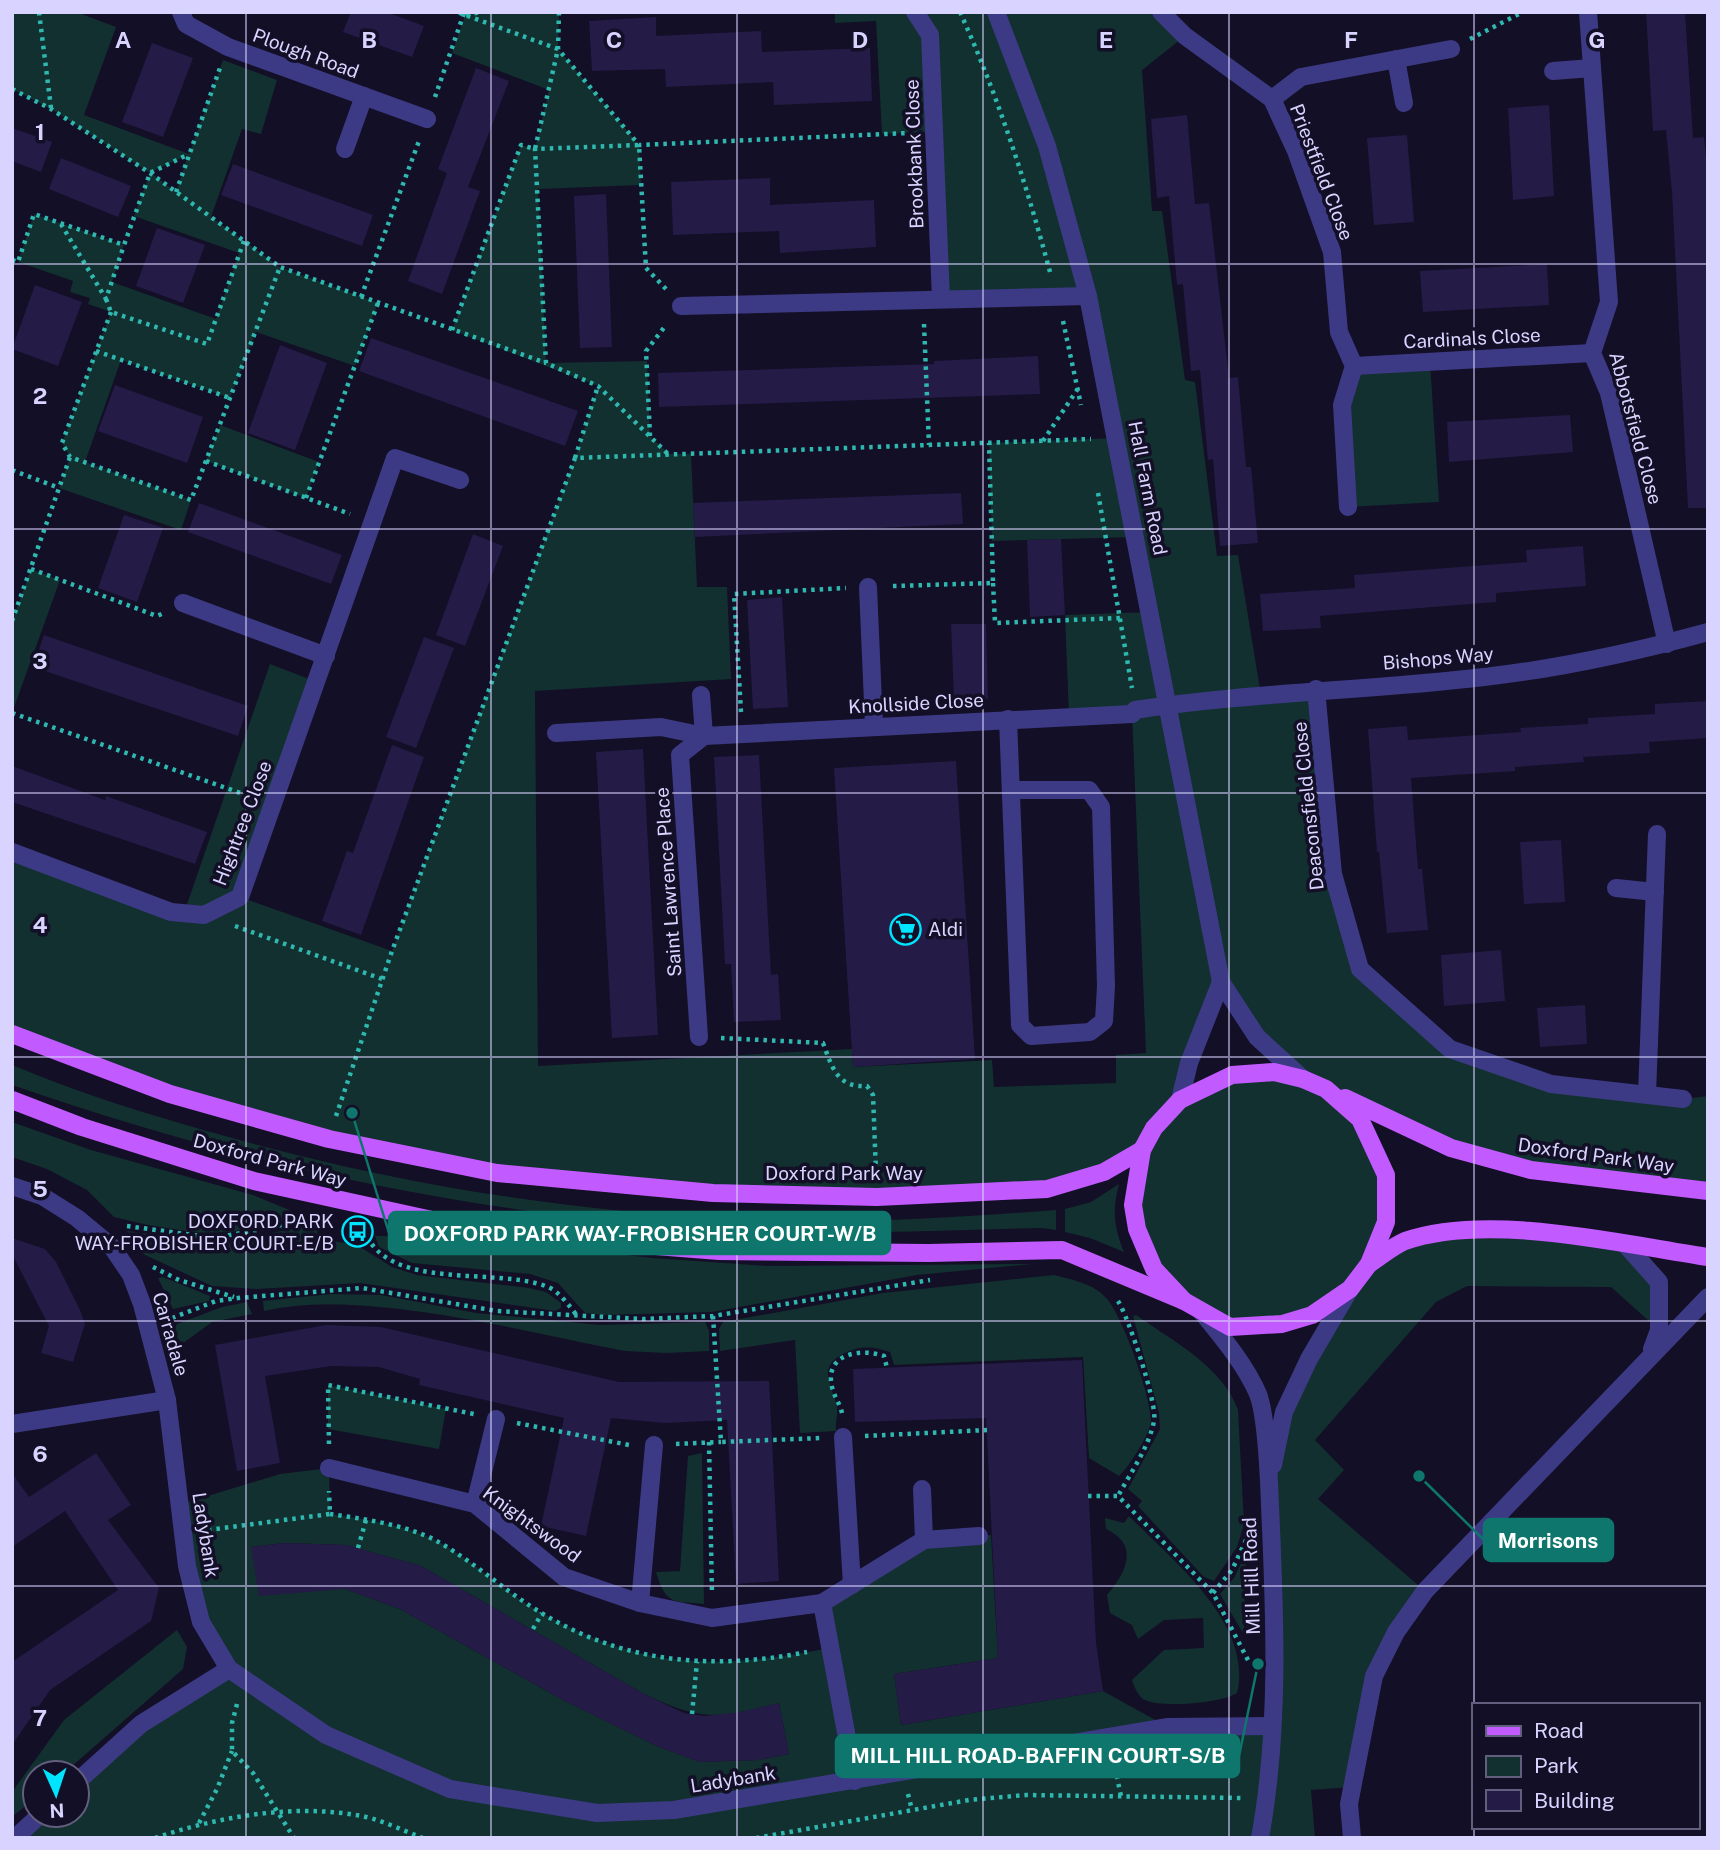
<svg xmlns="http://www.w3.org/2000/svg" width="1720" height="1850" font-family="'Public Sans',sans-serif">
	<style>
		.green { fill: #12302f; fill-rule: evenodd }
		.building { fill: #241b47 }
		.lines { fill: none; stroke-linecap: round; stroke-linejoin: round }
		.path { stroke: #2fb8b0; stroke-width: 4.5; stroke-dasharray: 3.5 5; stroke-linecap: butt }
		.minor { stroke: #3d3a85; stroke-width: 18 }
		.major { stroke: #c25bff; stroke-width: 18 }
		.grid { fill: none; stroke: #d9d4ff; stroke-width: 2; stroke-opacity: 0.55 }
		.labels { text-anchor: middle; stroke-width: 7; stroke-linejoin: round; paint-order: stroke }
		.street-label { font-size: 19px; fill: #d9d4ff; stroke: #130f26 }
		.poi-label { font-size: 19px; fill: #d9d4ff; stroke: #130f26; text-anchor: start }
		.grid-label { font-size: 23px; text-anchor: middle; font-weight: bold; fill: #d9d4ff; stroke: #130f26; stroke-width: 7; stroke-linejoin: round; paint-order: stroke }
		.leader { fill: none; stroke: #0f766e; stroke-width: 2.5 }
		.callout-dot { fill: #0f766e; stroke: #130f26; stroke-width: 2.5 }
		.callout { fill: #0f766e; stroke: #0f766e; stroke-width: 2.5 }
		.callout-label { font-size: 21px; text-anchor: middle; font-weight: bold; fill: #fff }
	</style>
	<rect width="100%" height="100%" fill="#130f26"/>
	<g class="green">
		<path d="M12,12H76L116,27L84,115L189,154L223,60L277,80L261,134L242,129L211,217L280,267L378,303L355,366L256,332L230,398L121,360L85,462L191,500L181,530L59,488L70,457L62,443L111,312L88,304L90,298L70,292L73,281L18,262L34,214L124,245L112,282L216,319L239,253L134,216L150,173L51,109L12,89ZM188,155L176,192L151,173V172Z"/>
		<path d="M457,12H559L558,49L639,145L641,185L538,189L546,363L647,361L650,436L669,454H691L697,587H727L731,679L535,691L538,1066L852,1049L853,1067L992,1060L994,1087L1116,1083V1055L1146,1053L1132,714L1069,716L1065,615L1150,612L1135,537L992,541L989,443L1116,438L1088,296L941,299L933,132L882,134L876,21L835,23V12H1161L1185,36L1142,70L1152,211H1162L1185,380L1195,382L1217,556L1238,555L1261,695L1316,689L1333,874L1360,969L1450,1049L1551,1084L1683,1099L1708,1096V1191L1531,1170L1329,1091L1360,1119L1386,1175L1370,1263L1438,1233L1625,1244L1659,1282V1330L1611,1287L1467,1286L1436,1302L1315,1440L1344,1470L1318,1499L1425,1591L1374,1676L1352,1787L1311,1790L1315,1838H15L40,1815H77V1782L229,1669L201,1622L178,1505L280,1474L329,1468L330,1514C364,1519 401,1524 433,1539C471,1558 501,1590 538,1611C642,1670 715,1670 830,1648L822,1603L924,1540L991,1535L998,1658L894,1674L901,1725L1103,1691L1168,1727L1271,1726L1269,1488L1284,1412L1349,1290L1312,1315L1230,1327L1184,1301L1137,1229L1142,1151L1047,1189L877,1197L497,1173L329,1139L12,1034V852L184,913L270,664L317,682L240,897L392,951L575,458L598,386L452,330L521,145L535,149L549,90L452,53L465,16ZM1222,983L1302,1078L1232,1075L1180,1100ZM284,1543L346,1545L421,1566L646,1695C704,1722 718,1718 779,1703L789,1754L758,1760L700,1762L659,1747L563,1700L400,1609L345,1589L251,1547Z"/>
		<path d="M1430,362L1439,502L1348,507L1342,405L1354,366Z"/>
		<path d="M220,425L319,462L306,498L206,461Z"/>
		<path d="M31,569L60,580L12,713V621Z"/>
		<path d="M12,1065C81,1094 153,1116 225,1136C392,1183 562,1211 736,1219C842,1225 949,1218 1056,1210V1230L1043,1228C964,1229 885,1234 805,1232C533,1228 268,1174 12,1085Z"/>
		<path d="M12,1122L91,1150L253,1195L304,1216L231,1232L199,1233L148,1225L114,1217L87,1190L47,1169L12,1157Z"/>
		<path d="M1119,1184C1112,1210 1114,1227 1124,1252L1090,1238L1065,1232V1209L1091,1202Z"/>
		<path d="M309,1226L319,1228L315,1238L357,1245L392,1267L417,1275L529,1288L546,1292L561,1303V1308L555,1311L360,1283L257,1289L212,1286L143,1254L127,1231L216,1243Z"/>
		<path d="M375,1236L474,1237L652,1258L769,1266L1032,1264L917,1275L712,1312L603,1315L585,1313L558,1283L530,1274L412,1263L379,1247Z"/>
		<path d="M1054,1275C1072,1280 1094,1283 1107,1299C1123,1317 1151,1397 1151,1421C1150,1434 1129,1467 1119,1476L1089,1458L1083,1357L894,1365L890,1352C875,1347 862,1345 847,1352C814,1367 833,1383 837,1408C838,1416 835,1423 836,1431L800,1433L795,1340L720,1351L719,1329L723,1322L883,1293Z"/>
		<path d="M163,1277L210,1296L209,1301L173,1309L158,1278Z"/>
		<path d="M331,1294L381,1295L476,1313L600,1325L705,1322L709,1331V1351L666,1353L625,1351C524,1332 364,1288 264,1311L263,1301Z"/>
		<path d="M247,1302L252,1314L212,1322L179,1346L174,1330L177,1324L222,1307Z"/>
		<path d="M1136,1315C1173,1341 1222,1366 1238,1410L1244,1524L1237,1547L1214,1581L1204,1577L1138,1506L1142,1501L1128,1489L1160,1429L1159,1413L1133,1316Z"/>
		<path d="M328,1385L446,1409L439,1449L328,1429Z"/>
		<path d="M702,1453L704,1604C672,1601 666,1605 656,1572L680,1571L688,1456Z"/>
		<path d="M1129,1516C1172,1560 1254,1624 1237,1693C1222,1703 1159,1709 1143,1699C1138,1695 1134,1687 1132,1680L1164,1650L1204,1648L1203,1618L1164,1620L1138,1639L1132,1625L1110,1613L1107,1595C1125,1574 1141,1545 1106,1529L1105,1518L1124,1523Z"/>
		<path d="M1246,1553L1244,1635L1220,1594L1234,1578Z"/>
		<path d="M177,1630L187,1647L183,1669L64,1773H35V1798L12,1817V1792L64,1720Z"/>
	</g>
	<g class="building">
		<path d="M351,12H386L424,26L412,57L343,32Z"/>
		<path d="M1646,12H1685L1693,138L1704,137L1708,176V508H1688L1672,192L1666,130L1653,131Z"/>
		<path d="M656,17V36L761,31L762,52L870,48L872,101L774,105L773,82L666,87L665,69L592,71L589,21Z"/>
		<path d="M152,43L193,58L163,137L122,122Z"/>
		<path d="M476,68L509,81L468,187L480,191L442,294L408,281L447,173L438,169Z"/>
		<path d="M1549,105L1554,196L1513,200L1508,108Z"/>
		<path d="M1187,115L1195,204L1209,203L1229,378L1238,377L1246,467H1251L1258,543L1220,546L1213,459L1208,460L1200,370L1191,371L1183,284L1177,285L1169,196L1157,198L1151,119Z"/>
		<path d="M12,128L52,142L41,172L12,161Z"/>
		<path d="M1407,135L1414,222L1374,225L1367,138Z"/>
		<path d="M61,158L131,186L118,217L49,189Z"/>
		<path d="M233,164L373,215L362,246L221,195Z"/>
		<path d="M770,178V205L874,200L876,247L780,253L779,231L673,235L671,182Z"/>
		<path d="M606,194L612,347L580,348L574,196Z"/>
		<path d="M157,228L205,245L183,303L136,286Z"/>
		<path d="M1547,264L1549,305L1423,312L1420,271Z"/>
		<path d="M35,285L82,302L58,366L12,349Z"/>
		<path d="M371,338L578,411L565,446L359,371Z"/>
		<path d="M280,345L327,363L295,450L248,433Z"/>
		<path d="M1038,356L1040,394L659,407L658,373L934,364V361Z"/>
		<path d="M115,385L203,417L187,463L98,431Z"/>
		<path d="M1570,415L1573,452L1449,462L1447,422Z"/>
		<path d="M961,493L963,524L695,537L693,503Z"/>
		<path d="M199,503L342,555L331,584L188,532Z"/>
		<path d="M124,515L163,528L137,602L98,588Z"/>
		<path d="M473,534L503,546L465,646L436,635Z"/>
		<path d="M1061,539L1065,615L1030,617L1027,540Z"/>
		<path d="M1583,546L1586,586L1496,593V602L1320,616L1321,628L1263,631L1260,594L1355,588L1354,575L1527,562L1526,550Z"/>
		<path d="M782,597L788,707L753,709L747,600Z"/>
		<path d="M951,624H986L988,699L954,700Z"/>
		<path d="M44,635L248,706L238,736L33,667Z"/>
		<path d="M424,637L454,648L416,748L386,737Z"/>
		<path d="M1708,701V738L1649,742L1650,753L1583,757L1584,762L1515,767V771L1411,778L1418,869H1422L1428,930L1387,933L1379,852H1377L1368,729L1407,726L1408,740L1521,732L1520,728L1588,724V718L1655,714V704Z"/>
		<path d="M392,745L424,757L361,935L322,921L347,851L353,853Z"/>
		<path d="M643,749L658,1035L612,1038L596,752Z"/>
		<path d="M759,755L771,975L778,974L781,1020L734,1022L731,964H725L714,757Z"/>
		<path d="M956,761L975,1059L853,1067L834,768Z"/>
		<path d="M12,766L105,800L106,796L207,832L195,864L12,802Z"/>
		<path d="M1561,840L1565,902L1524,904L1520,842Z"/>
		<path d="M1501,950L1505,1001L1444,1006L1441,955Z"/>
		<path d="M1585,1005L1587,1044L1540,1047L1537,1008Z"/>
		<path d="M12,1238L45,1249L56,1262L80,1310L85,1324L73,1362L41,1353L49,1326L12,1254Z"/>
		<path d="M326,1325L381,1327L619,1382L769,1381L779,1581L736,1584L727,1420L665,1423L611,1418L586,1536L541,1526L564,1418L419,1385L420,1379L379,1367L331,1366L265,1376L280,1463L237,1471L215,1345Z"/>
		<path d="M1082,1360L1096,1643L1103,1691L901,1725L894,1674L998,1658L986,1418L855,1422L853,1369Z"/>
		<path d="M96,1453L131,1505L108,1520L159,1588L151,1621L50,1690L12,1745V1662L118,1590L65,1511L12,1547V1473L29,1497Z"/>
		<path d="M284,1543L346,1545L421,1566L646,1695L684,1713L704,1716L741,1712L779,1703L789,1754L758,1760L700,1762L659,1747L563,1700L400,1609L345,1589L259,1596L251,1547Z"/>
	</g>
	<g class="lines">
		<g class="path">
			<path d="M39,12L51,108"/>
			<path d="M559,12L558,49L639,145L909,133"/>
			<path d="M960,12C998,96 1026,183 1050,272"/>
			<path d="M466,15L480,12"/>
			<path d="M1470,39L1523,12"/>
			<path d="M12,89L51,109L150,173L280,267L546,363"/>
			<path d="M435,97L464,13"/>
			<path d="M176,192L220,68"/>
			<path d="M61,224L106,299L124,245"/>
			<path d="M12,260L18,262L34,214L124,245L150,173L189,154"/>
			<path d="M666,289L646,268L639,145L535,149L546,363L598,386L669,455"/>
			<path d="M361,297L419,141"/>
			<path d="M106,299L111,312L207,344L244,241"/>
			<path d="M111,312L62,443L70,457L191,500L280,267"/>
			<path d="M1063,321L1081,405"/>
			<path d="M924,324L929,445"/>
			<path d="M452,330L521,145L535,149L558,49L457,12"/>
			<path d="M96,351L230,398"/>
			<path d="M650,436L646,351L666,325"/>
			<path d="M1043,441L1077,390"/>
			<path d="M575,458L598,386"/>
			<path d="M206,461L350,514"/>
			<path d="M12,470L59,488"/>
			<path d="M1098,493L1132,688"/>
			<path d="M306,498L378,303"/>
			<path d="M31,569L157,616L164,613"/>
			<path d="M993,583L995,623L1120,618"/>
			<path d="M893,586L993,583L989,443"/>
			<path d="M12,621L70,457"/>
			<path d="M741,712L734,594L846,588"/>
			<path d="M12,713L252,797"/>
			<path d="M235,926L382,979"/>
			<path d="M721,1038L823,1043C832,1067 837,1088 867,1086L873,1095L876,1173"/>
			<path d="M336,1116L392,951L575,458L1091,439"/>
			<path d="M127,1226L215,1238L308,1220"/>
			<path d="M364,1229C385,1293 497,1266 548,1287C560,1292 570,1307 578,1317"/>
			<path d="M153,1267L179,1280L234,1297"/>
			<path d="M1118,1301C1128,1316 1158,1405 1154,1421C1149,1447 1131,1472 1118,1496"/>
			<path d="M713,1316L721,1442L821,1438"/>
			<path d="M172,1318L216,1301L238,1298L362,1288L497,1311L643,1319L713,1316L930,1280"/>
			<path d="M842,1413C840,1404 834,1396 832,1387C824,1353 861,1348 884,1356L887,1368"/>
			<path d="M517,1423L629,1445"/>
			<path d="M865,1436L987,1430"/>
			<path d="M709,1442L712,1595"/>
			<path d="M329,1444L328,1385L474,1414"/>
			<path d="M676,1444L721,1442"/>
			<path d="M1088,1496H1118L1213,1593L1249,1662"/>
			<path d="M330,1514C363,1519 402,1524 433,1539C469,1558 500,1587 535,1609C620,1663 710,1671 807,1652"/>
			<path d="M208,1530L330,1514L329,1491"/>
			<path d="M358,1548L366,1520"/>
			<path d="M1213,1593L1232,1570L1246,1540"/>
			<path d="M533,1629L542,1613"/>
			<path d="M237,1704L232,1723V1751L253,1773L294,1838"/>
			<path d="M692,1714L697,1662"/>
			<path d="M1113,1759L1121,1796"/>
			<path d="M908,1794L912,1810"/>
			<path d="M199,1823L217,1789L232,1751"/>
			<path d="M155,1838C217,1817 291,1804 356,1815C378,1818 401,1830 423,1838"/>
			<path d="M756,1838L969,1800L1026,1795L1242,1798"/>
		</g>
		<g class="minor">
			<path d="M181,12L186,24L228,47L427,119"/>
			<path d="M915,12L930,35L941,299"/>
			<path d="M996,12L1047,146L1088,296L1221,982L1257,1037L1303,1079"/>
			<path d="M1161,12L1185,36L1272,99L1296,151L1332,252L1339,332L1354,366L1342,405L1348,507"/>
			<path d="M1588,12L1609,302L1592,353L1609,393L1667,644"/>
			<path d="M1396,59L1404,103"/>
			<path d="M1553,71L1592,68"/>
			<path d="M1272,99L1301,77L1451,49"/>
			<path d="M345,149L364,96"/>
			<path d="M681,306L1088,296"/>
			<path d="M1354,366L1592,353"/>
			<path d="M868,587L874,726"/>
			<path d="M183,603L326,656"/>
			<path d="M1316,689L1333,874L1360,969L1450,1049L1551,1084L1683,1099"/>
			<path d="M701,695L704,736L1132,714L1135,710C1251,692 1368,691 1484,677C1555,669 1639,651 1708,632"/>
			<path d="M1008,719L1020,1025L1031,1036L1090,1032L1104,1021L1106,986L1101,807L1089,790H1011"/>
			<path d="M556,733L661,727L704,736"/>
			<path d="M12,852L171,912L204,915L240,897L395,458L460,480"/>
			<path d="M1616,888L1655,892"/>
			<path d="M699,1037L680,755L704,736"/>
			<path d="M1647,1094L1657,834"/>
			<path d="M1180,1100L1189,1063L1221,982"/>
			<path d="M12,1186L42,1196L77,1218L112,1247L131,1275L142,1304L167,1400L187,1566L201,1622L229,1669L326,1735L450,1789L597,1813L674,1810L1168,1727L1271,1726"/>
			<path d="M1625,1244L1659,1282V1330L1652,1349"/>
			<path d="M1201,1311C1222,1337 1245,1364 1258,1394C1267,1417 1269,1479 1270,1505C1275,1615 1280,1729 1260,1838"/>
			<path d="M12,1424L167,1400"/>
			<path d="M843,1437L852,1585"/>
			<path d="M1273,1465L1284,1412L1309,1359L1350,1289"/>
			<path d="M329,1468L475,1504L564,1577L640,1603L712,1618L822,1603L855,1781"/>
			<path d="M922,1489L924,1540"/>
			<path d="M475,1504L496,1419"/>
			<path d="M640,1603L654,1445"/>
			<path d="M822,1603L924,1540L979,1536"/>
			<path d="M77,1782L141,1724L229,1669"/>
			<path d="M15,1838L40,1815"/>
			<path d="M1352,1838L1349,1804L1374,1676L1396,1632L1425,1591L1708,1297"/>
		</g>
		<g class="major">
			<path d="M12,1034L170,1094L329,1139L497,1173L713,1193L877,1197L1047,1189L1104,1172L1142,1150"/>
			<path d="M1274,1072L1303,1079L1326,1089L1360,1119L1386,1175V1222L1369,1264L1350,1289L1312,1315L1282,1324L1230,1327L1184,1301L1154,1269L1137,1229L1133,1205L1142,1150L1154,1128L1180,1100L1232,1075Z"/>
			<path d="M1345,1098L1451,1148L1531,1170L1708,1191"/>
			<path d="M12,1100L82,1127L254,1181L455,1225L568,1239L719,1251L929,1253L1062,1250L1184,1301"/>
			<path d="M1369,1264C1380,1257 1393,1246 1405,1241C1489,1212 1622,1244 1708,1257"/>
		</g>
	</g>
	<path class="grid" d="M246,12V1838M491,12V1838M737,12V1838M983,12V1838M1229,12V1838M1474,12V1705M12,264H1708M12,529H1708M12,793H1708M12,1057H1708M12,1321H1708M12,1586H1708M1474,1827V1838"/>
	<defs>
		<symbol id="supermarket-ring" viewBox="-11 -11 22 22"><circle r="9.5" fill="#130f26" stroke="#00e5ff" stroke-width="1.5"/><path d="M-6-5.5h2.5l.6 2H6L4.5 2H-2.5L-4.4-4H-6ZM-1.5 3.2a1.3 1.3 0 1 0 .1 0ZM3 3.2a1.3 1.3 0 1 0 .1 0Z" fill="#00e5ff"/></symbol>
		<symbol id="bus-ring" viewBox="-11 -11 22 22"><circle r="9.5" fill="#130f26" stroke="#00e5ff" stroke-width="1.5"/><path d="M-5-6H5V4H4V6H2V4H-2V6H-4V4H-5ZM-3.5-4V0h7V-4ZM-3.5 1.2v1.5H-2V1.2ZM2 1.2v1.5H3.5V1.2Z" fill="#00e5ff"/></symbol>
	</defs>
	<g fill-rule="evenodd">
		<use href="#supermarket-ring" x="888" y="912" width="35" height="35"/>
		<use href="#bus-ring" x="340" y="1214" width="35" height="35"/>
	</g>
	<g class="labels">
		<g class="street-label">
			<text transform="translate(306 53) rotate(20)" y="7">Plough Road</text>
			<text transform="translate(914 154) rotate(-92)" y="7">Brookbank Close</text>
			<text transform="translate(1322 172) rotate(69)" y="7">Priestfield Close</text>
			<text transform="translate(1472 338) rotate(-3)" y="7">Cardinals Close</text>
			<text transform="translate(1636 428) rotate(75)" y="7">Abbotsfield Close</text>
			<text transform="translate(1148 488) rotate(79)" y="7">Hall Farm Road</text>
			<text transform="translate(1438 658) rotate(-5)" y="7">Bishops Way</text>
			<text transform="translate(916 703) rotate(-3)" y="7">Knollside Close</text>
			<text transform="translate(1308 806) rotate(-96)" y="7">Deaconsfield Close</text>
			<text transform="translate(242 823) rotate(-69)" y="7">Hightree Close</text>
			<text transform="translate(668 882) rotate(-94)" y="7">Saint Lawrence Place</text>
			<text transform="translate(1596 1155) rotate(8)" y="7">Doxford Park Way</text>
			<text transform="translate(270 1160) rotate(15)" y="7">Doxford Park Way</text>
			<text x="844" y="1180">Doxford Park Way</text>
			<text transform="translate(171 1334) rotate(74)" y="7">Carradale</text>
			<text transform="translate(532 1524) rotate(36)" y="7">Knightswood</text>
			<text transform="translate(206 1535) rotate(81)" y="7">Ladybank</text>
			<text transform="translate(1251 1576) rotate(-92)" y="7">Mill Hill Road</text>
			<text transform="translate(733 1779) rotate(-9)" y="7">Ladybank</text>
		</g>
		<g class="poi-label">
			<text x="928" y="936">Aldi</text>
			<text x="334" y="1228" text-anchor="end">DOXFORD PARK<tspan x="334" dy="22">WAY-FROBISHER COURT-E/B</tspan></text>
		</g>
	</g>
	<g class="grid-label">
		<text x="123" y="48">A</text>
		<text x="369" y="48">B</text>
		<text x="614" y="48">C</text>
		<text x="860" y="48">D</text>
		<text x="1106" y="48">E</text>
		<text x="1351" y="48">F</text>
		<text x="1597" y="48">G</text>
		<text x="40" y="140">1</text>
		<text x="40" y="404">2</text>
		<text x="40" y="669">3</text>
		<text x="40" y="933">4</text>
		<text x="40" y="1197">5</text>
		<text x="40" y="1462">6</text>
		<text x="40" y="1726">7</text>
	</g>
	<path class="leader" d="M352 1113L389 1233M1419 1476L1484 1540M1258 1664L1239 1756"/>
	<g class="callout-dot">
		<circle cx="352" cy="1113" r="7"/>
		<circle cx="1419" cy="1476" r="7"/>
		<circle cx="1258" cy="1664" r="7"/>
	</g>
	<g class="callout">
		<rect x="389" y="1212" width="501" height="42" rx="7"/>
		<rect x="1484" y="1519" width="129" height="42" rx="7"/>
		<rect x="836" y="1735" width="403" height="42" rx="7"/>
	</g>
	<g class="callout-label">
		<text x="640" y="1241">DOXFORD PARK WAY-FROBISHER COURT-W/B</text>
		<text x="1548" y="1548">Morrisons</text>
		<text x="1038" y="1763">MILL HILL ROAD-BAFFIN COURT-S/B</text>
	</g>
	<rect width="1720" height="1850" fill="none" stroke="#d9d4ff" stroke-width="28"/>
	<rect x="1472" y="1703" width="228" height="126" fill="#130f26" stroke="#625e7d" stroke-width="2"/>
	<rect x="1486" y="1726" width="35" height="10" fill="#c25bff" stroke="#625e7d" stroke-width="2"/>
	<text x="1534" y="1738" font-size="21" fill="#d9d4ff">Road</text>
	<rect x="1486" y="1756" width="35" height="21" fill="#12302f" stroke="#625e7d" stroke-width="2"/>
	<text x="1534" y="1773" font-size="21" fill="#d9d4ff">Park</text>
	<rect x="1486" y="1790" width="35" height="21" fill="#241b47" stroke="#625e7d" stroke-width="2"/>
	<text x="1534" y="1808" font-size="21" fill="#d9d4ff">Building</text>
	<g transform="translate(56 1794) rotate(177)"><circle r="33" fill="#130f26" stroke="#625e7d" stroke-width="2"/>
	<path d="M0-5L12 26L0 18L-12 26Z" fill="#00e5ff"/>
	<text y="-10" font-size="19" font-weight="bold" text-anchor="middle" fill="#d9d4ff">N</text>
	</g>
</svg>
